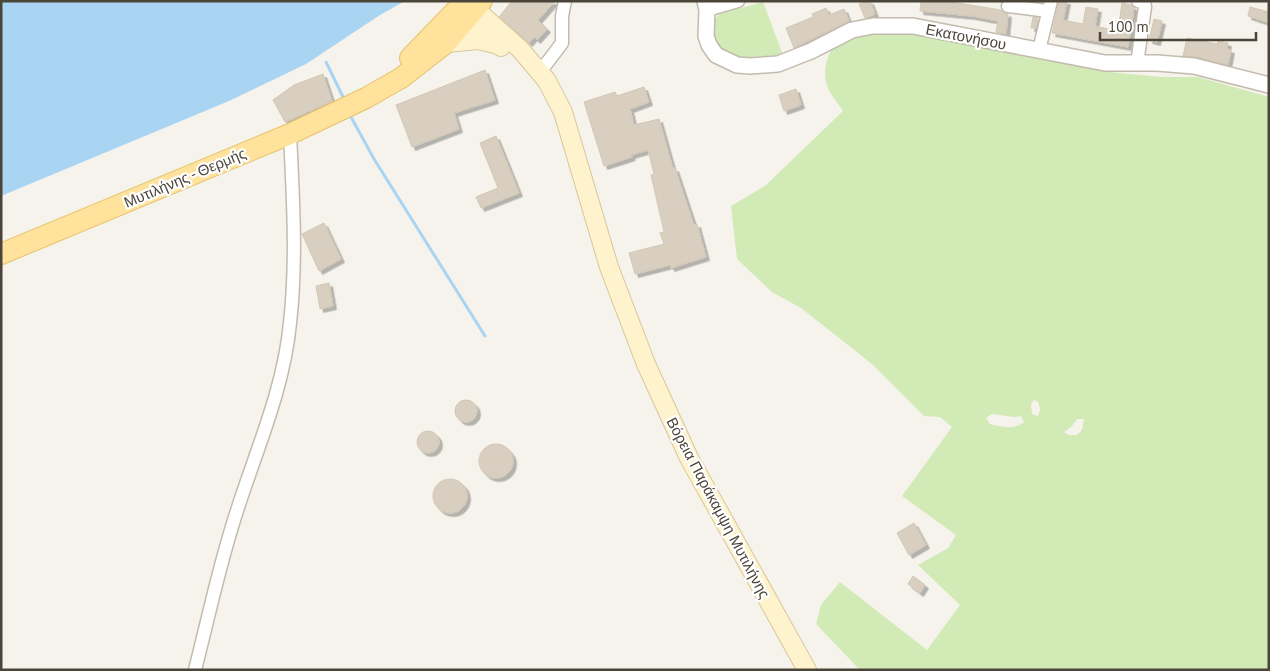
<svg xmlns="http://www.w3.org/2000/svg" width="1270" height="671" font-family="'PT Sans',sans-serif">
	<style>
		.green { fill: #d2eab5; fill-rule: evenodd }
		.water { fill: #a9d4f2 }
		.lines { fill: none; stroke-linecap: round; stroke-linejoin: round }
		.stream { stroke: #a9d4f2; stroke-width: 3 }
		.building { fill: #d8cfc1; stroke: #d3c7b4; filter: url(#shadow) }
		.minor-casing { stroke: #c2bbae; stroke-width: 15 }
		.tertiary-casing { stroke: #c2bbae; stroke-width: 18 }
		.secondary-casing { stroke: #d6c79b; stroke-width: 20 }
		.primary-casing { stroke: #e6c16a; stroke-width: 22 }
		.minor { stroke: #fff; stroke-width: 12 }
		.tertiary { stroke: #fff; stroke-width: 15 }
		.secondary { stroke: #fff3cd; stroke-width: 18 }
		.primary { stroke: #ffe39c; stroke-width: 20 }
		.labels { text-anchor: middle; stroke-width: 4.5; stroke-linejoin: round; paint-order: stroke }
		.street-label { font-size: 15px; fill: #4b4439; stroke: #fff }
	</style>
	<defs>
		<filter id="shadow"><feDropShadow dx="3.5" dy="3.5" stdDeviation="0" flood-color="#0004"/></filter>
	</defs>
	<rect width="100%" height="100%" fill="#f6f3ec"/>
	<g class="green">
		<path d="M763,2L783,55L733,58L715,50L708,26L720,14Z"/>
		<path d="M909,31L999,51L1109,72L1162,77H1198L1269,97V670H860L816,624L821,605L840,582L927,650L960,605L918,565L948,548L956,535L902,496L952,427L940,417L924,416L872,364L801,308L772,292L737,259L731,206L765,186L843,111C832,95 822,86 826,64C828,57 831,52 831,45L856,34ZM1034,400L1038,402L1040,409L1038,416L1032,414L1031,404ZM992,414L1014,417L1021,416L1024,422C1015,430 1001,427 990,424L986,418ZM1077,419H1084L1082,430L1077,435H1069L1064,432L1072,426Z"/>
	</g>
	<path class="water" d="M1,1H405L380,15L306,64L229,101L1,196Z"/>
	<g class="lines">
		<g class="stream">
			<path d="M326,62L344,99"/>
			<path d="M351,117L374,159L485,336"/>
		</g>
	</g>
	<g class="building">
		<path d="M512,1H555L538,20L547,29L537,40L534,37L529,43L499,17Z"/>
		<path d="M865,1H870L875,14L865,18L859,4Z"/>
		<path d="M921,1H945L1001,10L1004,13L1008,14L1006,34L996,32L998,21L972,16L920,11Z"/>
		<path d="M1059,1H1067L1063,20L1083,24L1086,7L1098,9L1095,26L1118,31L1122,3L1131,5L1134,8L1128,47L1052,33Z"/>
		<path d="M1250,7L1269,12V23L1248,16Z"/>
		<path d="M826,8L829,15L844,9L849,21L794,48L786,28L813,17L812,14Z"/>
		<path d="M1033,17L1038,18L1036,28H1031Z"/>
		<path d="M1154,19L1162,21L1157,42L1149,40Z"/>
		<path d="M1187,38L1217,44L1218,41L1228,43L1227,49L1231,50L1228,65L1196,57L1183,56Z"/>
		<path d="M485,70L495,100L454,113L459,129L412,147L396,105Z"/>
		<path d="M323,74L332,101L285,122L273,100L294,85Z"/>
		<path d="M644,87L649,102L630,109L634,125L659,119L673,169L675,168L694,225L697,224L706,257L671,268L670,265L635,274L629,253L664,244L660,233L664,232L651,175L654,174L648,150L631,155L632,157L604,166L584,102L615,92L617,96Z"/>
		<path d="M796,89L801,105L784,111L779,95Z"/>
		<path d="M496,136L519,193L481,208L476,197L498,188L480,143Z"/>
		<path d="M324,223L341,259L319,271L302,234Z"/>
		<path d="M329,283L333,306L320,309L316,286Z"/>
		<circle cx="466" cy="411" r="11"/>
		<circle cx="428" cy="442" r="11"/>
		<circle cx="496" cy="461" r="17"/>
		<circle cx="450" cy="496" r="17"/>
		<path d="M914,523L926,545L909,555L897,533Z"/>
		<path d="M913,576L925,585L920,593L908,584Z"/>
	</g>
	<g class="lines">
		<defs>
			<g id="minor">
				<path d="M1008,6L1048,11"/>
				<path d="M707,10L738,1"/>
				<path d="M1039,50L1051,1"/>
				<path d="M1137,64L1145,7L1144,3L1138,1"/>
				<path d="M540,72L562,43V16L565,1"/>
				<path d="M195,670C207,623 217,576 231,530C251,461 283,396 290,323C297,261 293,197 290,134"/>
			</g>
			<path id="tertiary" d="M705,1L707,10L706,36L709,45L716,55L737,65L750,66L778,64L811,51L852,30L873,26H913L1105,63H1157L1194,66L1269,85"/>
			<g id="secondary">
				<path d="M462,5L475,9L520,49L547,81L563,112L609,267L646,364L689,458L807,670"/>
				<path d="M463,8L467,19L501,47"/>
				<path d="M446,43L478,40L495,44"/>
			</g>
			<g id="primary">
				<path d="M410,58L465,1"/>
				<path d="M1,254L290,134L366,98L401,78L446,43L482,1"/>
			</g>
		</defs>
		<use href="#minor" class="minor-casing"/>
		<use href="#tertiary" class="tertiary-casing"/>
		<use href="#secondary" class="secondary-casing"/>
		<use href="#primary" class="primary-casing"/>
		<use href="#minor" class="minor"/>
		<use href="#tertiary" class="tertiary"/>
		<use href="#secondary" class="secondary"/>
		<use href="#primary" class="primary"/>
	</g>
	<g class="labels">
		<g class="street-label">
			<text transform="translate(966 37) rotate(11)" y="5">Εκατονήσου</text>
			<text transform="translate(185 178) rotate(-23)" y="5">Μυτιλήνης - Θερμής</text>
			<text transform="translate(718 508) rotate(62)" y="5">Βόρεια Παράκαμψη Μυτιλήνης</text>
		</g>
	</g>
	<rect width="1270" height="671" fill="none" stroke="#4b4439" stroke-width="5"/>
	<path d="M1100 32v8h156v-8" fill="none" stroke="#4b4439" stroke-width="2.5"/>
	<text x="1108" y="32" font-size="15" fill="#4b4439" stroke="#ffffff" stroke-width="4" paint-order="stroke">100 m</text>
</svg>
